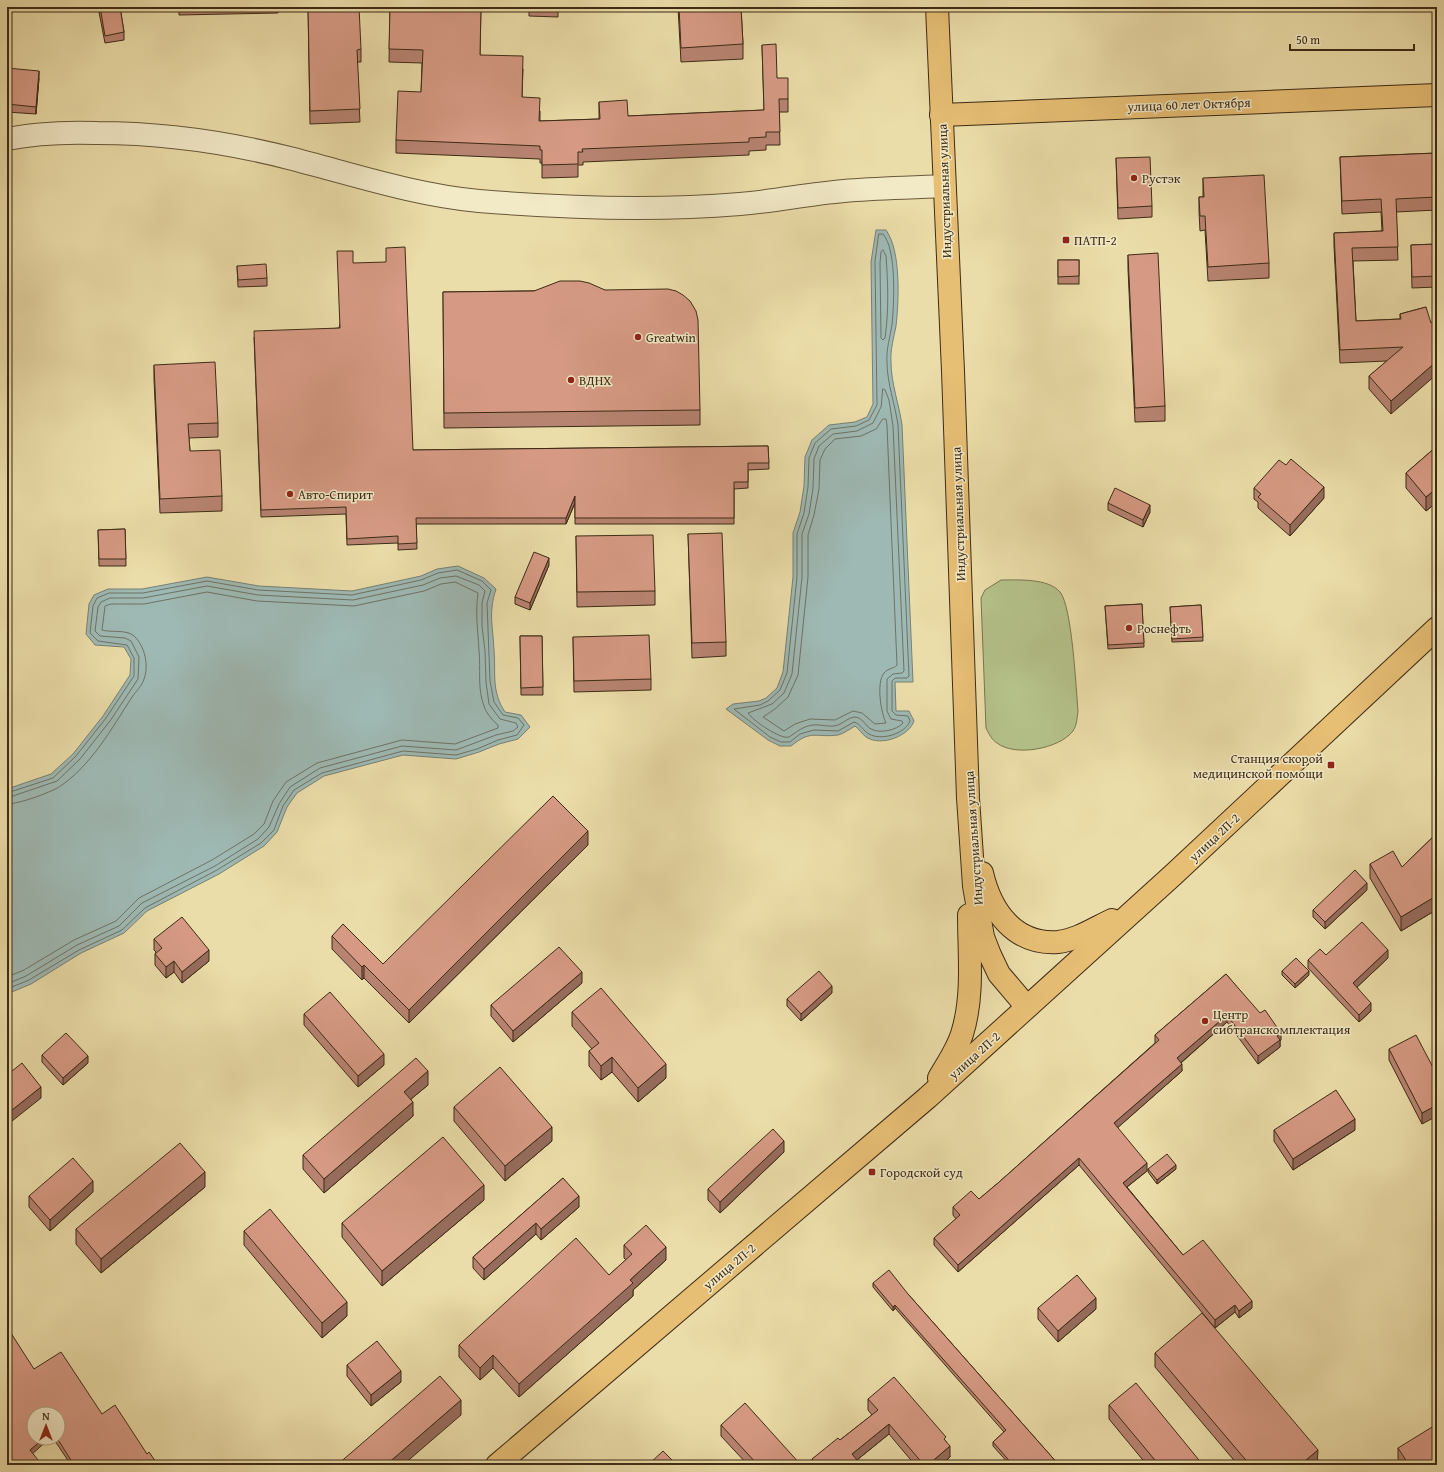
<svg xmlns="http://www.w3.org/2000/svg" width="1444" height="1472" font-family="'Gentium Book Plus',serif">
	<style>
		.green { fill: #b5c28a; stroke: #797650 }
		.water { fill: #9eb9b4; stroke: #778074 }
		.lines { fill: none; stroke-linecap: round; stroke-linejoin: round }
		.shore { stroke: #6e7264; stroke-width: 1 }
		.minor-casing { stroke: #68583a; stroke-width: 24 }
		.major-casing { stroke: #3d2b15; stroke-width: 24 }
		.minor { stroke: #f2e9c7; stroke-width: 22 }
		.major { stroke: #e6be74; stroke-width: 22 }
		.wall { fill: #b88472; stroke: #3d2b15 }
		.shaded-wall { fill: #966c5c; stroke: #3d2b15 }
		.building { fill: #d69a84; stroke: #3d2b15 }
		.poi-dot { fill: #8f2418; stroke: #f2e9c7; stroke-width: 1.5 }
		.labels { text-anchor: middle; stroke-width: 3; stroke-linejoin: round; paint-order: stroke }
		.street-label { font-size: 13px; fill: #3d2b15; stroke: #f2e9c7 }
		.poi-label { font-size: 13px; fill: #3d2b15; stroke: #f2e9c7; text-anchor: start }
	</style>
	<rect width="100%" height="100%" fill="#ebdda9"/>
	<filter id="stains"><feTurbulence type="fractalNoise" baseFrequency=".005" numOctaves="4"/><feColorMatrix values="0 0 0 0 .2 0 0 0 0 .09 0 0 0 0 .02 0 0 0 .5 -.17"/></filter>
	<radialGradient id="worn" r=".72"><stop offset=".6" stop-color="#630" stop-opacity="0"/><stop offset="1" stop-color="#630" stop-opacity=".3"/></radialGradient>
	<path class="green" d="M1001,580C1018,580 1048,578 1060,592C1072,606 1076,688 1078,711C1077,718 1077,725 1073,731C1059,749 1015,757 997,743C992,740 989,734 986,728L981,598L985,590Z"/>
	<g class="water">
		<path d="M876,230H886C901,251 899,300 896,326C894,337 890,350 891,362C891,383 899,404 902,425L913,682H895L896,711H909L914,721C909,736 881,747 866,737C862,734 859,729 855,726C850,729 843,734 838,735C815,738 812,729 791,746H780L768,740L726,709L733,704L759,701L766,698L777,688L783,672L793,577V533L800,512L804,486L805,457L812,440L829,425L855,422L867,417L873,404L871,262Z"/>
		<path d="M458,566L484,578L496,589C488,612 493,627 494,650C496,673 491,691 505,712L521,715L530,727L518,739L499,744L479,752L456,759L403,755L324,776L297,793L287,807L277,832L264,846L219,874L147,911L124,933L81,953L31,984L7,994V789L51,774L73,754L103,716L130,675L131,659L124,647L95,645L86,634L89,604L94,595L108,589H142L207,577L259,586L352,591L421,576L437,569Z"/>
	</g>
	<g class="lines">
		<g class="shore">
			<path d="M879,234H883C897,250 894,304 892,325C890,337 886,350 887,362C887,383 895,404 898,425L909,676L907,678H895L892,681V711L896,715L908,716L910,721C905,734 881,741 869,734C863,731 861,724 854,722L838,731L814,730L800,734L790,742H781L770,737L734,709L760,705L768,701L780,690L787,673L797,577V534L804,513L808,487L809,458L815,443L831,429L856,426L869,420L877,405L875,262Z"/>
			<path d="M883,250L886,256C888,284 889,310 885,338L883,340L881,338L880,263L881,252Z"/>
			<path d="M883,389L885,390L889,400L893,426L904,671L902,673L893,674L887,679V711L891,719L902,721L903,723C897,730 880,734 871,729C865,726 863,717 854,717C848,718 843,723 838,725C830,728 821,724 813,725C803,726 797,732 789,737C781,740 752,720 748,713L772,704L784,693L792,674L802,577V534L809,514L813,488L814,459L819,446L833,434L857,431L873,423L881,407Z"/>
			<path d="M883,419H886L887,426L897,665C894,669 888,668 884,673C876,683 881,713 886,723L875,724L862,713L853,711L835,720L810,719L795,724L784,731L763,717L775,709L788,697L798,675L808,577V535L814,515L819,489L820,460L825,449L835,439L861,436L876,429Z"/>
			<path d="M7,793L53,778L76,756L106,718L134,676V658L127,645L98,641L90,633L93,606L97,598L109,593H143L207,581L258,590L352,595L421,580L438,573L457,570L482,581L491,590L487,603L490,681L494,702L503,715L518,718L524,725L517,735L498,740L477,749L456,755L403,751L322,773L294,790L283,806L274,830L261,843L217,870L145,908L122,930L79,950L29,980L7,989"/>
			<path d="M7,798L57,781L80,759L110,721L138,679L139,657L131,641L125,638L100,636L95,631L98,607L101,602L110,598H143L207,586L258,595L353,600L423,585L440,578L456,576L479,585L485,591L482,603V626L485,651L486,682L489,704L500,719L516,723L518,727L513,731L496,735L456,750L402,746L320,768L290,787L279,804L269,827L258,839L215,866L142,903L119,926L77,945L26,976L7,984"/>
			<path d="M7,804C19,804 49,793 59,787C91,766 112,728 132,697C136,691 142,686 144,679C149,666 145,646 134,636C126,629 112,633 102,630L105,606L111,604H144L207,592L257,601L354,606L424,591L441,584L455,582L478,593C475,613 478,631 479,651C481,669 477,688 484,706C486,713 493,721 498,725V728L455,744L402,740L317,763L286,782L273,801L264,824L254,834L212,860L139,898L116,921L74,940L24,970L7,977"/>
		</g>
		<defs>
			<path id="minor" d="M7,139C36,133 67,132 97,133C162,133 226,142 289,158C352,174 414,195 479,201C565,208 654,211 740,204C775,201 809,194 844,191C877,188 910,188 943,186"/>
			<g id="major">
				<path d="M937,7L953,371L968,798L974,886L983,937L990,955L999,974L1027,1007"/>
				<path d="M941,115L1437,95"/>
				<path d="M982,873C991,912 1015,945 1058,942C1077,940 1095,928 1112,920"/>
				<path d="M939,1078C947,1064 957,1050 962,1034C974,996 969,954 969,915"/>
				<path d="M497,1465L927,1098L1173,875L1437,628"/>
			</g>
		</defs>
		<use href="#minor" class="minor-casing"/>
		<use href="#major" class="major-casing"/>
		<use href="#minor" class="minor"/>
		<use href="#major" class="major"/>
	</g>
	<g class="wall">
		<path d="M98,7H120L124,32V40L105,43Z"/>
		<path d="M179,7H278V13L179,15Z"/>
		<path d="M308,7L361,49V62H357L360,122L310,124Z"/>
		<path d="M390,7H481L480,55L523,69L522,97L540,111V121L599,119V102L628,116L764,110L762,45L777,78L788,99V112H779L780,145H766V150L749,151V155L583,162V165H578V177L542,178V163H540V159L396,153V140L421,92L422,63L389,62Z"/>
		<path d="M529,7H558V17L529,16Z"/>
		<path d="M678,7H741L743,44V59L681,62Z"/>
		<path d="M7,68L39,78L36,114L7,112Z"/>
		<path d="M1437,153V210L1396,212L1398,260L1353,261L1356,321L1400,319V314L1426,307L1391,414L1369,389V376L1387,361L1340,363L1334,246V233L1382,231L1381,212L1342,214L1340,157Z"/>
		<path d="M1116,158L1152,206V217L1118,219Z"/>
		<path d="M1203,178L1269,263V278L1208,281L1205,230L1200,231L1199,211V197H1203Z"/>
		<path d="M1437,244V287L1412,288L1411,245Z"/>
		<path d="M1128,255L1165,406V421L1135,422L1128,269Z"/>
		<rect x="1058" y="260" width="21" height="24"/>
		<path d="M353,263L413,450L768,446L769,469L748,470V488L734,489V524H575V503L566,524H416L417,549L398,550V543L347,545L346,514L261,517L254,337L339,328Z"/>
		<path d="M237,266L267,278V286L238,287Z"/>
		<path d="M605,290L700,410V425L444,428L443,292Z"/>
		<path d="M154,365L218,423V437L189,438L190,451L222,496V511L160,513L154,379Z"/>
		<path d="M1437,446V502L1426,511L1406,488V473Z"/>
		<path d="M1254,488L1324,498L1290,536L1258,508V502L1254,499Z"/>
		<path d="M1108,503L1150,512L1143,527L1108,510Z"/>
		<path d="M125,529L126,566H99L98,530Z"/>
		<path d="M688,534L726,642V656L692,658Z"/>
		<path d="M576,536L655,591V605L577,607Z"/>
		<path d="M549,565L530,610L515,604V597Z"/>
		<path d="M1142,604L1144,647L1108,649L1105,606Z"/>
		<path d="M1201,605L1203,641L1172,642L1170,607Z"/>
		<path d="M520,636H542L543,695H521Z"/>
		<path d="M573,637L651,679V690L574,692Z"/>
		<path d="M1437,833V911L1436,910L1401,931L1370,878V864L1402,867Z"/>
		<path d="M588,845L409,1023L364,978L362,980L332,949V936L383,964Z"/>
		<path d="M1367,890L1325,929L1313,917V910Z"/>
		<path d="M154,939L209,961L182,983L174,972L166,978L155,965V954L156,952L154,950Z"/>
		<path d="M1326,955L1388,958L1357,987L1371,1011L1359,1022L1308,968V960Z"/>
		<path d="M1282,971L1309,975L1295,988L1282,975Z"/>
		<path d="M1226,974L1281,1040L1280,1041V1047L1258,1064L1227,1022L1181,1063L1182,1071L1117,1128L1147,1171L1127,1187L1183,1255L1252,1308L1239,1318L1235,1312L1215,1328L1079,1165L958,1272L934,1245V1238L956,1219L953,1215V1207L979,1199L998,1183L1155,1043V1035Z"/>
		<path d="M582,983L513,1042L491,1016V1005Z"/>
		<path d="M832,993L801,1021L787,1006V999Z"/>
		<path d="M572,1012L666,1078L638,1102L612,1072L601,1080L589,1066V1051L592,1049L572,1026Z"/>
		<path d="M304,1014L384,1065L358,1087L304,1025Z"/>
		<path d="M1389,1049L1437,1075L1422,1124L1389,1060Z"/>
		<path d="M42,1055L88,1063L63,1085L42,1062Z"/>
		<path d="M428,1085L411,1099L413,1116L324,1193L303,1169V1155Z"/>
		<path d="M454,1107L552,1141L505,1181L454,1121Z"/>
		<path d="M1274,1130H1355L1293,1170L1274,1141Z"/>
		<path d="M784,1152L720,1213L708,1200V1189Z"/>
		<path d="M1148,1169H1176L1157,1184L1148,1172Z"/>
		<path d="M563,1178L579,1207L541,1240L536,1234L484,1280L473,1268V1257Z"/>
		<path d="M205,1187L101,1273L76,1244V1229Z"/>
		<path d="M93,1192L50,1231L29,1207V1196Z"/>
		<path d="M484,1200L382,1286L342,1237V1223Z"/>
		<path d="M244,1231L347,1316L322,1338L244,1245Z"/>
		<path d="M624,1245L666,1260L633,1290V1296L519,1397L493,1368L480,1380L459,1357V1345L609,1275L626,1260L624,1258Z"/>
		<path d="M873,1283L908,1294L1059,1465H1010L993,1446V1442L1004,1432L895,1308L893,1311L873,1287Z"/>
		<path d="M1038,1308L1096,1309L1058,1342L1038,1319Z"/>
		<path d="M1155,1353L1318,1465H1238L1155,1367Z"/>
		<path d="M347,1365L401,1382L371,1406L347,1376Z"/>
		<path d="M34,1369L102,1414L147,1454L158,1465H71L53,1438H58V1414L7,1465Z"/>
		<path d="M868,1399L946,1441L950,1457L941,1465H915L889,1434L857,1460L861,1465H812V1459L840,1440L872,1415L868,1410Z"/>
		<path d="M1109,1405L1203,1465H1147L1109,1419Z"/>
		<path d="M721,1425L801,1465H748L721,1436Z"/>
		<path d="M1398,1448L1437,1465H1402L1398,1459Z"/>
	</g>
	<g class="shaded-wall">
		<path d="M39,71V78L36,114V107Z"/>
		<path d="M1437,361V374L1391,414V401Z"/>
		<path d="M1324,487V498L1290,536V525Z"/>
		<path d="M1437,488V502L1426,511V497Z"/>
		<path d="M575,496V503L566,524V518Z"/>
		<path d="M1150,505V512L1143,527V520Z"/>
		<path d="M549,558V565L530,610V603Z"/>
		<path d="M588,831V845L409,1023V1010Z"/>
		<path d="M1367,883V890L1325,929V922Z"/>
		<path d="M1436,896V910L1401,931V917Z"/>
		<path d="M209,950V961L182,983V972Z"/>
		<path d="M1388,950V958L1353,991V983Z"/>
		<path d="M174,961V972L166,978V967Z"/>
		<path d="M364,965V978L362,980V967Z"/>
		<path d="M1309,971V975L1295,988V984Z"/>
		<path d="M582,972V983L513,1042V1031Z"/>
		<path d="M832,986V993L801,1021V1014Z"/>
		<path d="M1371,1003V1011L1359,1022V1015Z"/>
		<path d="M1227,1015V1022L1177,1066V1058Z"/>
		<path d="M1281,1033V1040L1280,1041V1047L1258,1064V1056L1277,1036Z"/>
		<path d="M384,1054V1065L358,1087V1076Z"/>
		<path d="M88,1056V1063L63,1085V1078Z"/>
		<path d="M612,1057V1072L601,1080V1066Z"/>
		<path d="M666,1064V1078L638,1102V1088Z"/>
		<path d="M1182,1064V1071L1114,1131V1123Z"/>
		<path d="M428,1071V1085L404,1105V1092Z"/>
		<path d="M41,1087V1098L7,1125V1114Z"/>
		<path d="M413,1102V1116L324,1193V1179Z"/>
		<path d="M1437,1105V1116L1422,1124V1113Z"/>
		<path d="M1355,1119V1130L1293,1170V1159Z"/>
		<path d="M552,1127V1141L505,1181V1166Z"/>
		<path d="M784,1141V1152L720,1213V1202Z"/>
		<path d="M1079,1158V1165L958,1272V1265Z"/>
		<path d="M1147,1163V1171L1123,1190V1183Z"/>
		<path d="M1176,1165V1169L1157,1184V1180Z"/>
		<path d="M205,1172V1187L101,1273V1259Z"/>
		<path d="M93,1181V1192L50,1231V1220Z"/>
		<path d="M484,1185V1200L382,1286V1271Z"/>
		<path d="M579,1196V1207L541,1240V1229Z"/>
		<path d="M536,1223V1234L484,1280V1269Z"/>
		<path d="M666,1247V1260L633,1290V1296L519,1397V1384L630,1280Z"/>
		<path d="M1096,1298V1309L1058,1342V1331Z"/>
		<path d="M1252,1301V1308L1239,1318V1311Z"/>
		<path d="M347,1302V1316L322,1338V1323Z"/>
		<path d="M895,1305V1308L893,1311V1307Z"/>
		<path d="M1235,1305V1312L1215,1328V1320Z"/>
		<path d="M493,1355V1368L480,1380V1368Z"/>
		<path d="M401,1371V1382L371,1406V1395Z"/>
		<path d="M461,1400V1415L403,1465H386Z"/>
		<path d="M889,1424V1434L852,1464V1454Z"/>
		<path d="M44,1438H50L30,1456V1450Z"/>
		<path d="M950,1446V1457L941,1465H928Z"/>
		<path d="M1318,1450L1317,1465H1300Z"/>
	</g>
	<g class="building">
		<path d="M100,7H120L124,32L105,36Z"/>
		<path d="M308,7H359L361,49L357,50L360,109L310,111Z"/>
		<path d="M390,7H481L480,55L523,56L522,97L540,98L539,121L600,119L599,102L627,100L628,116L764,110L762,45L776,44L777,78H788V99H779L780,132H766V137L749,138V142L582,149L583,152H578V164L542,165V150H540V146L396,140L398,91L421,92L423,50L389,49Z"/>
		<path d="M529,7H558V9L529,8Z"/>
		<path d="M679,7H741L743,44L681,48Z"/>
		<path d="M7,68L39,71L36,107L7,104Z"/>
		<path d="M1437,153V197L1396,199L1398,247L1352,248L1356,321L1401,319L1400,314L1426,307L1431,323L1437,317V361L1391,401L1369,376L1403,347L1340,350L1334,233L1383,231L1381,199L1342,201L1340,157Z"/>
		<path d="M1150,157L1152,206L1118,208L1116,158Z"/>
		<path d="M1264,175L1269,263L1208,267L1205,216H1200L1199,197H1204L1203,178Z"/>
		<path d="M1437,244V276L1412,277L1411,245Z"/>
		<path d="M405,247L413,450L768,446L769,463H748V482H734V518H575V496L566,518H416L417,543L398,544V536L347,539L346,507L261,510L254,331L340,328L337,251H353V263L386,262V248Z"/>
		<path d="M1158,253L1165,406L1135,408L1128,255Z"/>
		<path d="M1058,260H1079V276L1058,277Z"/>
		<path d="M266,264L267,278L238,280L237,266Z"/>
		<path d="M560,281H580L589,283L605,290L668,289L676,291L683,295L690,301L696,311L698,320L700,410L444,413L443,292L534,291Z"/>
		<path d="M215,362L218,423L188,424L190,451L220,450L222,496L160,499L154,365Z"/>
		<path d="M1437,446V488L1426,497L1406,473Z"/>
		<path d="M1291,459L1324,487L1290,525L1258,497L1261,494L1254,488L1279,460L1286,465Z"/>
		<path d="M1115,488L1150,505L1143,520L1108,503Z"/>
		<path d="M125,529L126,559H99L98,530Z"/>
		<path d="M722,533L726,642L692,643L688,534Z"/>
		<path d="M653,535L655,591L577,592L576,536Z"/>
		<path d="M534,552L549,558L530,603L515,597Z"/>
		<path d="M1142,604L1144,643L1108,645L1105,606Z"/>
		<path d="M1201,605L1203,637L1172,639L1170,607Z"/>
		<path d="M649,635L651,679L574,681L573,637Z"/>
		<path d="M520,636H542L543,687L521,688Z"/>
		<path d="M553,796L588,831L409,1010L364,965L362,967L332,936L343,924L383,964Z"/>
		<path d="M1437,833V897L1436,896L1401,917L1370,864L1393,851L1402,867Z"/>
		<path d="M1355,870L1367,883L1325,922L1313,910Z"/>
		<path d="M182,917L209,950L182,972L174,961L166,967L155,954L162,948L154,939Z"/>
		<path d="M1362,922L1388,950L1353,983L1371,1003L1359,1015L1308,960L1320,949L1326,955Z"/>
		<path d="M559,947L582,972L513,1031L491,1005Z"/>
		<path d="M1296,958L1309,971L1295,984L1282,971Z"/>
		<path d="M819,971L832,986L801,1014L787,999Z"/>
		<path d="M1226,974L1260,1013L1265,1010L1281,1033L1277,1036L1280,1040L1258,1056L1227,1015L1177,1058L1182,1064L1114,1123L1147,1163L1123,1183L1183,1255L1203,1240L1252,1301L1239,1311L1235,1305L1215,1320L1079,1158L958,1265L934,1238L960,1215L953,1207L971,1191L979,1199L998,1183L1159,1040L1155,1035Z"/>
		<path d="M601,988L666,1064L638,1088L612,1057L601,1066L589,1051L599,1043L572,1012Z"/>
		<path d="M330,992L384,1054L358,1076L304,1014Z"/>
		<path d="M66,1033L88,1056L63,1078L42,1055Z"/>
		<path d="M1416,1035L1437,1075V1105L1422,1113L1389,1049Z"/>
		<path d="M416,1058L428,1071L404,1092L413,1102L324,1179L303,1155Z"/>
		<path d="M22,1063L41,1087L7,1114V1075Z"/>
		<path d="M500,1067L552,1127L505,1166L454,1107Z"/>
		<path d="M1336,1090L1355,1119L1293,1159L1274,1130Z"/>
		<path d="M773,1129L784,1141L720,1202L708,1189Z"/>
		<path d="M443,1137L484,1185L382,1271L342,1223Z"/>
		<path d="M180,1143L205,1172L101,1259L76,1229Z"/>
		<path d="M1167,1154L1176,1165L1157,1180L1148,1169Z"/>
		<path d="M73,1158L93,1181L50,1220L29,1196Z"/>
		<path d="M563,1178L579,1196L541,1229L536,1223L484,1269L473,1257Z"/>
		<path d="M270,1209L347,1302L322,1323L244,1231Z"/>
		<path d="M646,1225L666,1247L630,1280L633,1283L519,1384L493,1355L480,1368L459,1345L576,1238L609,1275L632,1254L624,1245Z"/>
		<path d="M889,1270L908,1294L1059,1465H1013L993,1442L1006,1430L895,1305L893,1307L873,1283Z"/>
		<path d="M1077,1275L1096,1298L1058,1331L1038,1308Z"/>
		<path d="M1202,1313L1318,1450L1300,1465H1250L1155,1353Z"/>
		<path d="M7,1327L34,1369L61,1352L102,1414L115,1405L147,1454L149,1452L158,1465H74L57,1438H58V1414H34V1438H44L30,1450L42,1465H7Z"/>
		<path d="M377,1341L401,1371L371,1395L347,1365Z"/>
		<path d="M440,1376L461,1400L386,1465H337Z"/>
		<path d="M894,1377L946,1437L944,1439L950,1446L928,1465H924L889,1424L852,1454L861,1465H818L812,1459L838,1438L840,1440L878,1410L868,1399Z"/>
		<path d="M1136,1383L1203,1465H1159L1109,1405Z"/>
		<path d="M745,1403L801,1465H758L721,1425Z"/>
		<path d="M1437,1424V1465H1409L1398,1448Z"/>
		<path d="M663,1451L677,1465H648Z"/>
	</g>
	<g class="poi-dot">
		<circle cx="1134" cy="178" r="4"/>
		<rect x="1062" y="236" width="8" height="8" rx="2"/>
		<circle cx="638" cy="337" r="4"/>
		<circle cx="571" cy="380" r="4"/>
		<circle cx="290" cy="494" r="4"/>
		<circle cx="1129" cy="628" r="4"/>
		<rect x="1327" y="761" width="8" height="8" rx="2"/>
		<circle cx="1205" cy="1021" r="4"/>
		<rect x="868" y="1168" width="8" height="8" rx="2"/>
	</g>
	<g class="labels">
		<g class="street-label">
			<text transform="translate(1189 104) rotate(-2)" y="5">улица 60 лет Октября</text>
			<text transform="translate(944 191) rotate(-92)" y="5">Индустриальная улица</text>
			<text transform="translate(958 514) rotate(-92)" y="5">Индустриальная улица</text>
			<text transform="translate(1214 837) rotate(-43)" y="5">улица 2П-2</text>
			<text transform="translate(973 838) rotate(-94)" y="5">Индустриальная улица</text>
			<text transform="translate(974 1055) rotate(-42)" y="5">улица 2П-2</text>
			<text transform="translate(729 1266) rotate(-40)" y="5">улица 2П-2</text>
		</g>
		<g class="poi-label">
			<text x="1142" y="183">Рустэк</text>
			<text x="1074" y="245">ПАТП-2</text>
			<text x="646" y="342">Greatwin</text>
			<text x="579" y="385">ВДНХ</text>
			<text x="298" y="499">Авто-Спирит</text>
			<text x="1137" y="633">Роснефть</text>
			<text x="1323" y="763" text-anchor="end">Станция скорой<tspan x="1323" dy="15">медицинской помощи</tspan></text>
			<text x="1213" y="1019">Центр<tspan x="1213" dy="15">сибтранскомплектация</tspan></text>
			<text x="880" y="1177">Городской суд</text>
		</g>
	</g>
	<rect width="1444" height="1472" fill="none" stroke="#ebdda9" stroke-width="24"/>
	<rect x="8" y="8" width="1428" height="1456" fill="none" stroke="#3d2b15" stroke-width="2"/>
	<rect x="12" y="12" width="1420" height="1448" fill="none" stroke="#3d2b15"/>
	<g transform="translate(46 1426)"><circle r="19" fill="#f2e9c7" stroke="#aa9d80"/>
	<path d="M0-3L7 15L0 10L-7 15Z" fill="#8f2418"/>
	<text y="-6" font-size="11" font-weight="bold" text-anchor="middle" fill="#3d2b15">N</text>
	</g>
	<path d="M1290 44v6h124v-6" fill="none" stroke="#3d2b15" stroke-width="2"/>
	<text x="1296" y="44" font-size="12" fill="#3d2b15" stroke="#f2e9c7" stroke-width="3" paint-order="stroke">50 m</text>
	<rect width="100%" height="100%" filter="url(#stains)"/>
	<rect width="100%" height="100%" fill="url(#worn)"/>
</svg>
